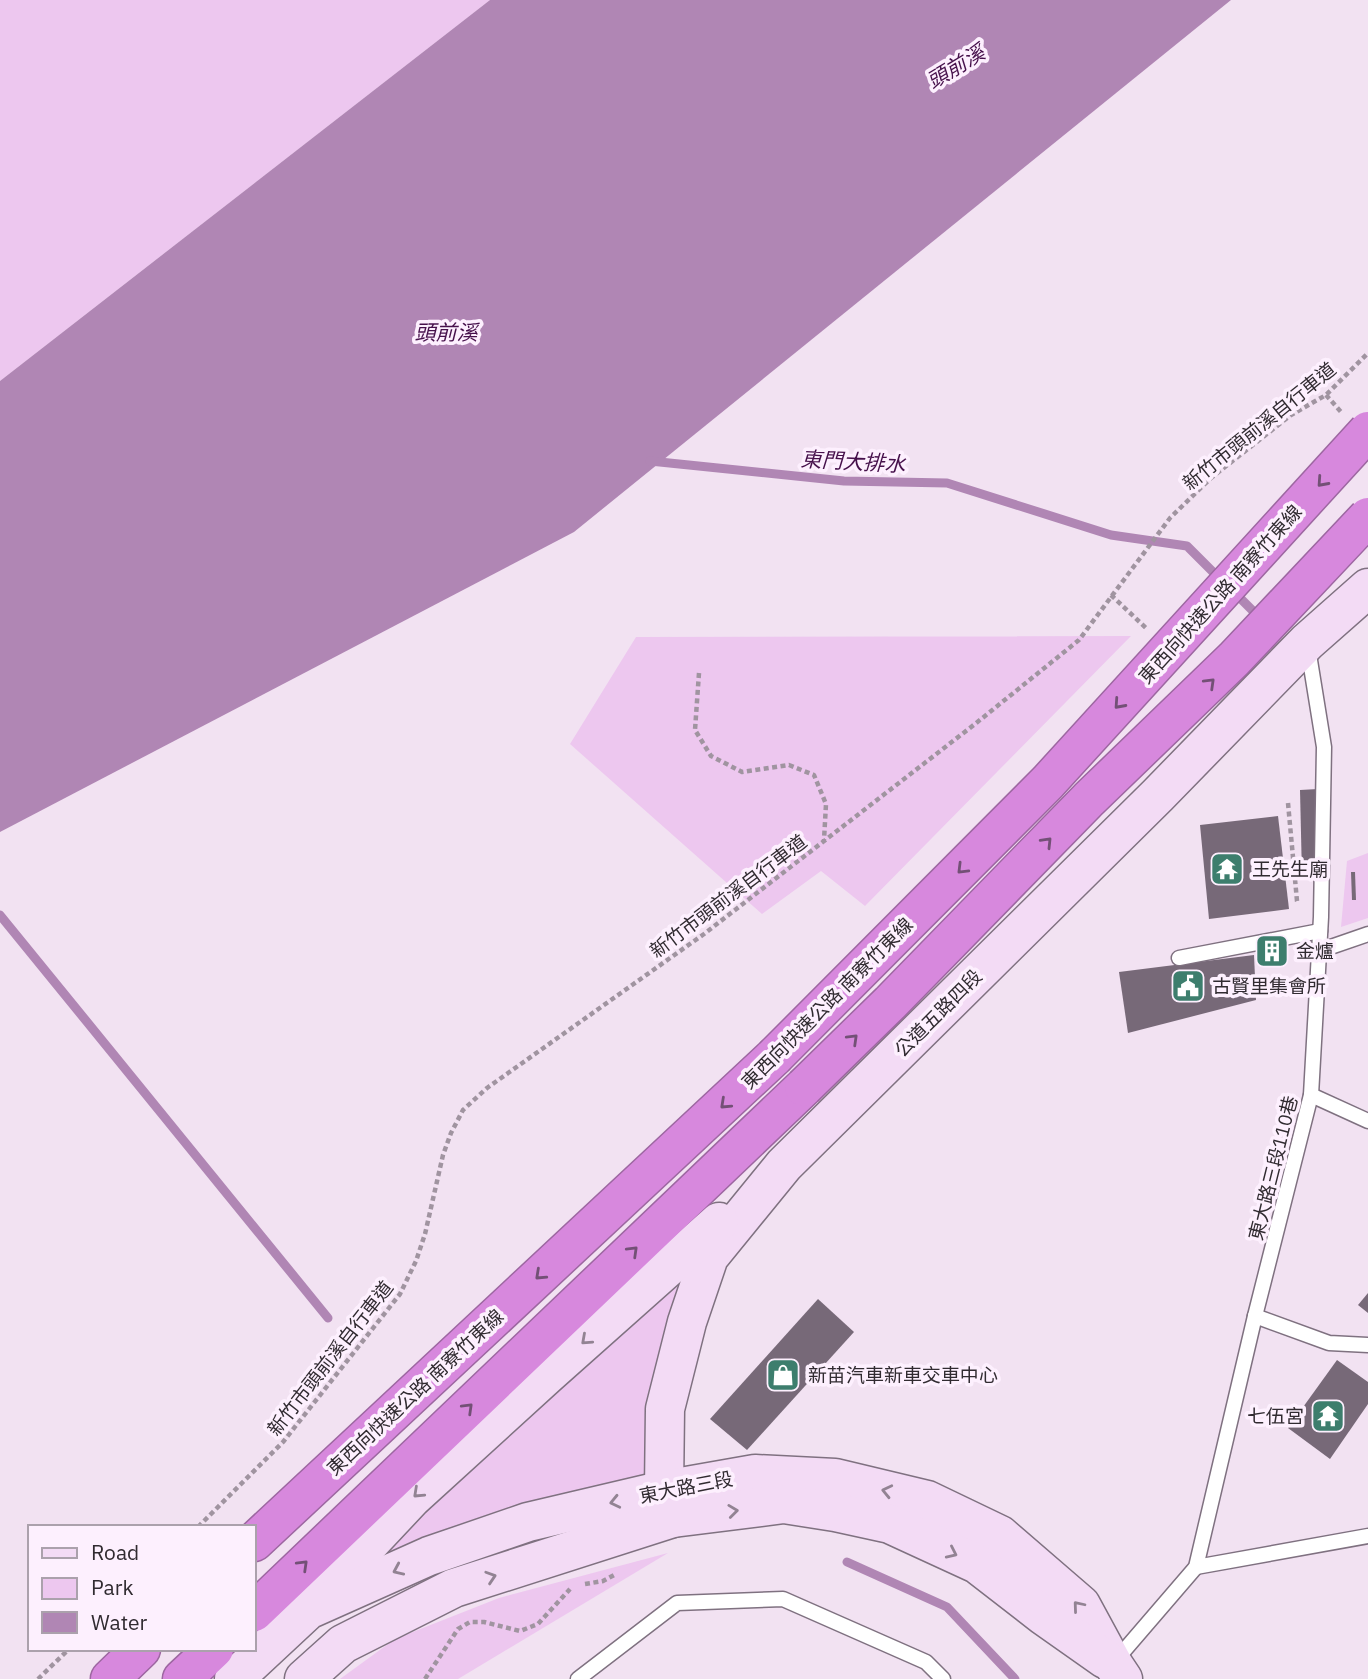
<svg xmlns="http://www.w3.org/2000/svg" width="1368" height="1679" font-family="'IBM Plex Sans','Noto Sans TC',sans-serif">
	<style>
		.green { fill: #edc7ef }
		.water { fill: #b086b4 }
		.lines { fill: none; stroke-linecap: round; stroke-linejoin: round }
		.stream { stroke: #b086b4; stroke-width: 9 }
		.building { fill: #776978 }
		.lane-casing { stroke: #7f7180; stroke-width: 17 }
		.secondary-casing { stroke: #7f7180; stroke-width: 41 }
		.highway-casing { stroke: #9d67a1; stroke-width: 41 }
		.path { stroke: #a094a0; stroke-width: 4.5; stroke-dasharray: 5 3.5; stroke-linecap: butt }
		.lane { stroke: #fff; stroke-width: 14 }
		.secondary { stroke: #f3dbf5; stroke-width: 38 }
		.highway { stroke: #d788dd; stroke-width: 38 }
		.highway-bridge-casing { stroke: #9d67a1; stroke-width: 41; stroke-linecap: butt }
		.highway-bridge { stroke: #d788dd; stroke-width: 38 }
		.oneway { stroke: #735076 }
		.oneway2 { stroke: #928393 }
		.labels { text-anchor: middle; stroke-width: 7; stroke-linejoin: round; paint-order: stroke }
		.street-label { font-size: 19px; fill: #312b31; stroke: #fdf0fe }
		.poi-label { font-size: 19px; fill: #312b31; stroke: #fdf0fe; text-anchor: start }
		.water-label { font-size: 21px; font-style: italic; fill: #46104b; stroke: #fdf0fe }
	</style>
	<rect width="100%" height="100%" fill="#f2e2f2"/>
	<g class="green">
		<path d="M0,0H490L0,381Z"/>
		<path d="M1131,636L865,906L821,871L762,914L570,744L636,637Z"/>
		<path d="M1368,853V918L1341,927L1347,861Z"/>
		<path d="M695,1259L645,1475L353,1575Z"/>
		<path d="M668,1553L458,1679H340L395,1639L499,1598Z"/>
	</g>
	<path class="water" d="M490,0H1231L574,532L0,832V381Z"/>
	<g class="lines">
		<g class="stream">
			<path d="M650,461L844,481L947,483L1111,535L1187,546L1221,580"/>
			<path d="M1234,592L1261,619"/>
			<path d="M0,915L328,1318"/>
			<path d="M847,1562L947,1607L1015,1679"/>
		</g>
	</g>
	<g class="building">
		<path d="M1318,789L1321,875L1302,876L1300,790Z"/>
		<path d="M1278,816L1289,909L1209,919L1200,825Z"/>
		<path d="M1351,872H1355L1356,900H1352Z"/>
		<path d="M1254,955L1256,1000L1128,1033L1119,972Z"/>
		<path d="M1368,1293V1313L1358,1305Z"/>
		<path d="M818,1299L854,1332L747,1450L710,1419Z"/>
		<path d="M1337,1360L1368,1382V1404L1330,1459L1288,1428Z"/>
	</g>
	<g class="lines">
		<defs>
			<g id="lane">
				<path d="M1319,951L1368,934"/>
				<path d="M1179,958L1320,931"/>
				<path d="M1311,1095L1368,1121"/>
				<path d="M1255,1316L1329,1343L1368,1345"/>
				<path d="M1196,1567L1368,1536"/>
				<path d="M1116,1660L1196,1567L1255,1316L1311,1095L1321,917L1324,747L1308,648"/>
				<path d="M578,1679L677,1603L783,1599L926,1662L943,1679"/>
			</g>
			<g id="secondary">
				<path d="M673,1518L664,1490L665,1409L687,1322L709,1257L784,1165L1158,795L1307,642L1368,588"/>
				<path d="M319,1597L412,1498L547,1375L719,1222"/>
				<path d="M234,1679L308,1610L429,1556L528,1522L664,1490L755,1474L835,1478L927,1500L1000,1535L1081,1605L1113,1664L1123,1679"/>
				<path d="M304,1679L343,1644L454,1588L673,1518L784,1504L835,1512L890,1524L977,1564L1044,1616L1105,1659"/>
			</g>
			<g id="highway">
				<path d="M254,1542L774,1057"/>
				<path d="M254,1612L804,1087"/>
				<path d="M110,1679L141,1649"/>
				<path d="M182,1679L214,1649"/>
			</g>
		</defs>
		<use href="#lane" class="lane-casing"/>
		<use href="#secondary" class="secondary-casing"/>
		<use href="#highway" class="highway-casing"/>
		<g class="path">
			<path d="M1326,395L1342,413"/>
			<path d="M1111,595L1146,628"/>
			<path d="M699,673L695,730L711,756L742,772L789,765L814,775L826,804L824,840"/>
			<path d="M1288,803L1297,901L1298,903"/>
			<path d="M198,1527L283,1442L400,1294L416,1261L425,1234L443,1155L451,1133L463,1110L487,1088L704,934L975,724L1079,640L1170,518L1211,478L1291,415L1326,395L1368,353"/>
			<path d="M585,1584L603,1581L616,1574"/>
			<path d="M38,1679L69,1649"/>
			<path d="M425,1679L458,1629L470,1622H484L520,1631L538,1624L570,1589"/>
		</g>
		<use href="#lane" class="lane"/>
		<use href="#secondary" class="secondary"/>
		<use href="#highway" class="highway"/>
		<defs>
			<g id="highway-bridge">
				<path d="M774,1057L1048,782L1368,431"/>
				<path d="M804,1087L890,1003L1089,799L1234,659L1368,517"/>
			</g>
		</defs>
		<use href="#highway-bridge" class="highway-bridge-casing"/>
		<use href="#highway-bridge" class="highway-bridge"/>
	</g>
	<defs><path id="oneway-chevron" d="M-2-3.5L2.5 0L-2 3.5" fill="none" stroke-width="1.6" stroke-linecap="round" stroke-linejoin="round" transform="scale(1.75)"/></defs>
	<g class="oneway">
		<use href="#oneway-chevron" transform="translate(1322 482) rotate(132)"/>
		<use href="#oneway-chevron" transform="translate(1210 683) rotate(-44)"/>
		<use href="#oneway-chevron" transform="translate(1119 704) rotate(132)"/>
		<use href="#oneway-chevron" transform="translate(1047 842) rotate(-46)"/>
		<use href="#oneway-chevron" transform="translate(962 869) rotate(135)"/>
		<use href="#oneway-chevron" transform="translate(853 1039) rotate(-44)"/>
		<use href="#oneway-chevron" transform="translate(725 1104) rotate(137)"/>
		<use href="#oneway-chevron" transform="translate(633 1251) rotate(-44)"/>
		<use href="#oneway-chevron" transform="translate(540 1275) rotate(137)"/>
		<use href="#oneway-chevron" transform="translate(468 1408) rotate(-44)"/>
		<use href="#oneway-chevron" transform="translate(303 1565) rotate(-44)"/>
	</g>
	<g class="oneway2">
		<use href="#oneway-chevron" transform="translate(586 1340) rotate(138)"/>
		<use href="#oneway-chevron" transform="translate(887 1491) rotate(-167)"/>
		<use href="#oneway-chevron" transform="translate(418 1493) rotate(137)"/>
		<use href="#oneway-chevron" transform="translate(615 1502) rotate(167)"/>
		<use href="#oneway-chevron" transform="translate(733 1511) rotate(-7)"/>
		<use href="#oneway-chevron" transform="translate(952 1553) rotate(25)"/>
		<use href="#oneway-chevron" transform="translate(398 1570) rotate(156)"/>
		<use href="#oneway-chevron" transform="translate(491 1577) rotate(-18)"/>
		<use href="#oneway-chevron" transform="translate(1078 1606) rotate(-130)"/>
	</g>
	<defs>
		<symbol id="temple-square" viewBox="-11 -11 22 22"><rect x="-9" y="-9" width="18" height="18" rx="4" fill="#3d7e6d" stroke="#fdf0fe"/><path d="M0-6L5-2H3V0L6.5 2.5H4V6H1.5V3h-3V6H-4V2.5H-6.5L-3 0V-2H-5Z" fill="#fff"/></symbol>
		<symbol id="building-square" viewBox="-11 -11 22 22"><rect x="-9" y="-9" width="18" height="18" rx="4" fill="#3d7e6d" stroke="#fdf0fe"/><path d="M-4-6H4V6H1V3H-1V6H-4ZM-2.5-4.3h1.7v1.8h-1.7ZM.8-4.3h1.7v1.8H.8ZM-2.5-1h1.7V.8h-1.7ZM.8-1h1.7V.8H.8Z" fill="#fff"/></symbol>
		<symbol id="civic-square" viewBox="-11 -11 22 22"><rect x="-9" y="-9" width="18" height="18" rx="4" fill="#3d7e6d" stroke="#fdf0fe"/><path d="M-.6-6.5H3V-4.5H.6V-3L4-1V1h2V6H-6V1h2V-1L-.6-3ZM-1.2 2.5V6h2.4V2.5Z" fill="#fff"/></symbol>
		<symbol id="shop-square" viewBox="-11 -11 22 22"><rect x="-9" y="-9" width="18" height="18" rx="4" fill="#3d7e6d" stroke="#fdf0fe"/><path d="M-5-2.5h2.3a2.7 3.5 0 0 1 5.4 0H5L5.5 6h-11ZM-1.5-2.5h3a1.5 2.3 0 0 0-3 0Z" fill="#fff"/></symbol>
	</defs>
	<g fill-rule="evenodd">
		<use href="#temple-square" x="1208" y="850" width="38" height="38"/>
		<use href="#building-square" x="1253" y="932" width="38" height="38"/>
		<use href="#civic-square" x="1169" y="967" width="38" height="38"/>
		<use href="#shop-square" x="764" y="1356" width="38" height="38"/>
		<use href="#temple-square" x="1309" y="1397" width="38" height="38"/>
	</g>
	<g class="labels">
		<g class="street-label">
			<text transform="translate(1259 426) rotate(-39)" y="7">新竹市頭前溪自行車道</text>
			<text transform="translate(1220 594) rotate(-48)" y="7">東西向快速公路 南寮竹東線</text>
			<text transform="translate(728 896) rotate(-37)" y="7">新竹市頭前溪自行車道</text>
			<text transform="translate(827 1003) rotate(-45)" y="7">東西向快速公路 南寮竹東線</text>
			<text transform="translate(938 1013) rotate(-45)" y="7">公道五路四段</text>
			<text transform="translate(1273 1168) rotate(-76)" y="7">東大路三段110巷</text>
			<text transform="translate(330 1358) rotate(-52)" y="7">新竹市頭前溪自行車道</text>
			<text transform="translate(415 1392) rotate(-43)" y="7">東西向快速公路 南寮竹東線</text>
			<text transform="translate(686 1487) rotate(-11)" y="7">東大路三段</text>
		</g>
		<g class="poi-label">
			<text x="1252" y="876">王先生廟</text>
			<text x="1296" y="958">金爐</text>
			<text x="1212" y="993">古賢里集會所</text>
			<text x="808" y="1382">新苗汽車新車交車中心</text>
			<text x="1304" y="1423" text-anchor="end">七伍宮</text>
		</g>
		<g class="water-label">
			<text transform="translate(956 67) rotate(-31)" y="7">頭前溪</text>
			<text x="446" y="340">頭前溪</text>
			<text transform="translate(853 462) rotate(3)" y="7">東門大排水</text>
		</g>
	</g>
	<rect x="28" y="1525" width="228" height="126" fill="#fdf0fe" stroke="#aba1ac" stroke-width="2"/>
	<rect x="42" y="1548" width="35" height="10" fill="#f3dbf5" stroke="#aba1ac" stroke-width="2"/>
	<text x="91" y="1560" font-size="21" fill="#312b31">Road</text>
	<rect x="42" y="1578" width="35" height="21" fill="#edc7ef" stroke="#aba1ac" stroke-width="2"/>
	<text x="91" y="1595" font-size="21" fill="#312b31">Park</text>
	<rect x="42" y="1612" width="35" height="21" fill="#b086b4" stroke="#aba1ac" stroke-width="2"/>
	<text x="91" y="1630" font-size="21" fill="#312b31">Water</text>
</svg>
